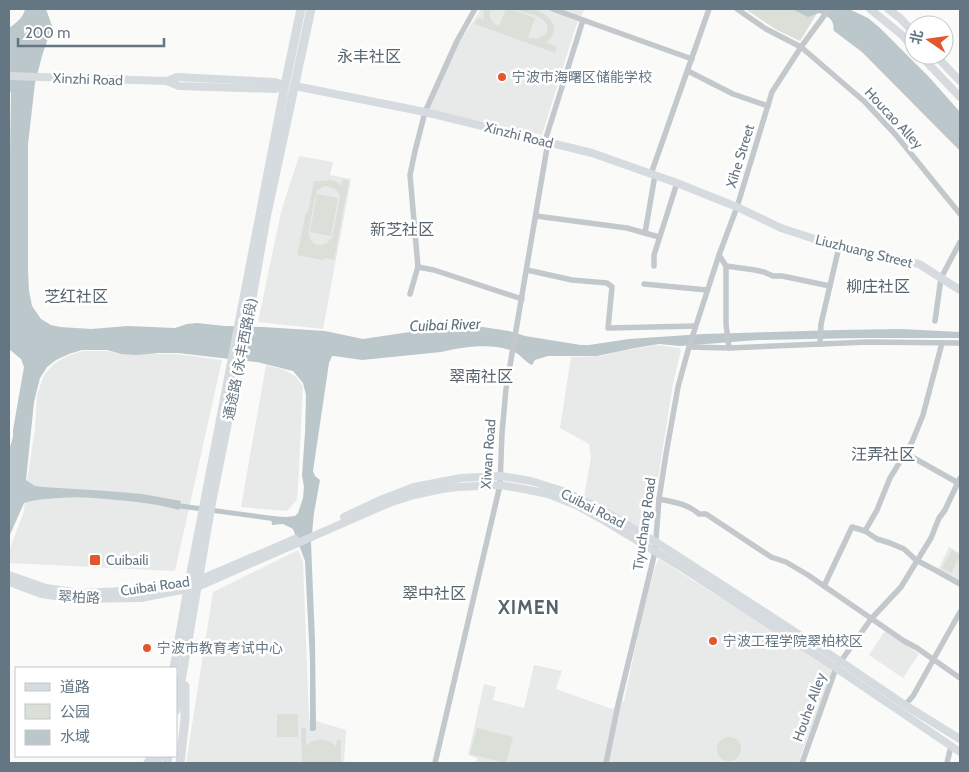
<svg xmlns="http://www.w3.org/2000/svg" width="969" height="772" font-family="Cabin,'Noto Sans SC',sans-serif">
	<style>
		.built { fill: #e8e9e9 }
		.green { fill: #dadfd7; fill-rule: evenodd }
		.water { fill: #bbc7cb }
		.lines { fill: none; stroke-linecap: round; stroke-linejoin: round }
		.canal { stroke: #bbc7cb; stroke-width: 5 }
		.minor { stroke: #c3c8cc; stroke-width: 5.5 }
		.secondary { stroke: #d6dbdf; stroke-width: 8 }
		.primary { stroke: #d6dbdf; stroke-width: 9 }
		.poi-dot { fill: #e4572e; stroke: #fff; stroke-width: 2 }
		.labels { text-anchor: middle; stroke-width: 5; stroke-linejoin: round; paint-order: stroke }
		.poi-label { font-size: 14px; fill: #657683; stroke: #fff; text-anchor: start }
		.street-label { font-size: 14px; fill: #657683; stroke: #fff }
		.water-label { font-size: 15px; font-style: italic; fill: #60757c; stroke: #fff }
		.quarter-label { font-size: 16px; fill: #57646e; stroke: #fff }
		.district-label { font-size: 19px; font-weight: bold; letter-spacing: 1px; fill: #57646e; stroke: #fff }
	</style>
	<rect width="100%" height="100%" fill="#fafaf8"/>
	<g class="built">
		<path d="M481,9H585L576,26L542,135L429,110L459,43Z"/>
		<path d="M299,156L333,162L330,175L351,179L323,329L258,322L281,212Z"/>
		<path d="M656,345L680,348L681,350L673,384L651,523L646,531L641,530L584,496L591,458L589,444L560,428L571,357L601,356L622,351Z"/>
		<path d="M83,351H108L120,354H176L222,360L175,571L9,563V551L24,511L26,488L35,429L37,395L44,375L54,364L60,360L70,355Z"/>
		<path d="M266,365L285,370L295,376L303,386L298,486L297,500L287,511L241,507Z"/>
		<path d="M949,547L960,553V582L938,570Z"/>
		<path d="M298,550L303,562L309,719L346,730L344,763H186L213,592Z"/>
		<path d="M659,559L831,667L832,675L798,763H476L477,758L468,755L484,684L496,687L493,700L524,708L534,665L562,671L556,689L612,709L624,701L642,616L655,567Z"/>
		<path d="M885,631L919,654L903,678L869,655Z"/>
	</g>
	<g class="green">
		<path d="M484,9H491C487,17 492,23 500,27L499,26L506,9H510L535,18L528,37C541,43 554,31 544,21C539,15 522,12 514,9C519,9 525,8 530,9C548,12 565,28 546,42L557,47L555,53L475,24L477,18L484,20L483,13Z"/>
		<path d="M745,9H798L819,10L800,41L777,30Z"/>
		<path d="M343,179L349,181L334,260L324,258L323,260L297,255L306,213H308L314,181C325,183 332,175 341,186ZM326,186C333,187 338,189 340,197L332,238C328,242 323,246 317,245C313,244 310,240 309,236C308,229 315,199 317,191L322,187Z"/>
		<path d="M317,194L338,198L331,236L310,232Z"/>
		<path d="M952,550L960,555V556L951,573L942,568Z"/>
		<rect x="277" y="714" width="21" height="23"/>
		<path d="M301,728H306V746C316,737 327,738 336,746L337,740H341V763H302Z"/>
		<path d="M477,728L513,737L506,763L470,754Z"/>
		<circle cx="729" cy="749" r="12"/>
	</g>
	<g class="water">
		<path d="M25,9H46L52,26L42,56L35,83L28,144V271L29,291L32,306L41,319L51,325L60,327L91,329L128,326L175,328L187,324L197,323L225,326L263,327L325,331L363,339L463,324L509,331L525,336L581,345H589L629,339L703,334L838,330L901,329L960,332V338H861L758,340L680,346L659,344L635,348L597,356H548L535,360L532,365C526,363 520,353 510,350C489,343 462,347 441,352L362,360L334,356H332L329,363L313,471L315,476L320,480L314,513L311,543L315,641L316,729L314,731H311L310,730V661L305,561L293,529L283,524L272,525L271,516L286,517L295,516L298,513L303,498L304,487L302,475L305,433L306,395L303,383L293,371L257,362L178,353H159L136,355L121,354L107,350H82L69,354L56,360L47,367L40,378L34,402L26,480L35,486L43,487L107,491L142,494L181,501L179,510C159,504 138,502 117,500C98,498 78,496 59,498C46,499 36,499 24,503L9,537V450L13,437V430L24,367L21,359L9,349V220L11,93L9,88V28C15,24 24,17 25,9Z"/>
		<path d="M792,9H849L868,18L880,28L929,77L960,112V151L862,52L834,31C833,29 834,27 833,24C832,18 825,15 819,13L808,17Z"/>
	</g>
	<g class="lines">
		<path class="canal" d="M173,505L276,519"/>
		<g class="minor">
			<path d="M737,9L766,29L801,47L865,102L895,134L960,214"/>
			<path d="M583,20L692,59"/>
			<path d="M688,71L733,94L768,106"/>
			<path d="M545,141L583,20L553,9"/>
			<path d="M651,174L709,9"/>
			<path d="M536,216L627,228L659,237"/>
			<path d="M645,233L655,175"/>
			<path d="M719,255L726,266V324L729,348"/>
			<path d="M654,266V255L677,183"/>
			<path d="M726,266L755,270L764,272L773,276H782L830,286"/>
			<path d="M418,267L434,270L522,299"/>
			<path d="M527,270L572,280L607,283L612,287L608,328L695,326"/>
			<path d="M644,284L707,290"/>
			<path d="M410,294L417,270L418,267L410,175L415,151L425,112L457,41L475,9"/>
			<path d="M935,321L941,278L960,242"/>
			<path d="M820,344L821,324L839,247"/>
			<path d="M689,347L729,348L868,342L960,343"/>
			<path d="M905,453L960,484"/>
			<path d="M659,499C674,502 688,504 699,514H706L771,557L786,562L808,575L904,641L917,648L960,678"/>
			<path d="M865,531L877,539L890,543L904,549L916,560L937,571L960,584"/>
			<path d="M824,586L852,527L865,531L877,510L890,478L912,442L923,415L942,343"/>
			<path d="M905,705L913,696L960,612"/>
			<path d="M435,763L500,485L502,433L506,389L548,142"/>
			<path d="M606,763L618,705L655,552L659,499L666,454L678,387L689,347L719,255L737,207L772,92L801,47L829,9"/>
			<path d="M802,763L836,668L871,619L901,587L931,538L939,518L945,510L960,478"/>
			<path d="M947,763L951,746"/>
		</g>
		<g class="secondary">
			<path d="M870,9L902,35L914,48"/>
			<path d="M888,9L900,18L914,33"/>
			<path d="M920,55L960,97"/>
			<path d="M935,55L960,81"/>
			<path d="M9,76L167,81L179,86L275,89L285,85"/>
			<path d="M167,81L177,77L275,82L285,85"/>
			<path d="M295,86L425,112L592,153L677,183L737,207L781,228L839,247L919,264L960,290"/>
			<path d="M344,517L380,500L414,487L461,478L501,476L531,481L566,492L595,506L656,542L840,661L905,705L960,739"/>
			<path d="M9,575L46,588L81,593L145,590L189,583L199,580L295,539"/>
			<path d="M9,582L41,594L76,599L141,598L197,587L389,503L414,495L442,489L458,487L500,485L524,489L548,494L576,505L605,521L681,567L836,668L960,752"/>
		</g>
		<g class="primary">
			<path d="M174,668L189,583L285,85L301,9"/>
			<path d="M176,710L212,500L250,310L266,218L311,9"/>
			<path d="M148,763L152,756"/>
			<path d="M157,763L159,756"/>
			<path d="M167,763L168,756"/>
			<path d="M180,763L185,719V686"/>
		</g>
	</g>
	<g class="poi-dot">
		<circle cx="502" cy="77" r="5"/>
		<rect x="89" y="554" width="12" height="12" rx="2.5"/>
		<circle cx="713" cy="641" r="5"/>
		<circle cx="147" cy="648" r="5"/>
	</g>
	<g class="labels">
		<g class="poi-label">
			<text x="512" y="82">宁波市海曙区储能学校</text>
			<text x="106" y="565">Cuibaili</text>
			<text x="723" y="646">宁波工程学院翠柏校区</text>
			<text x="157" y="653">宁波市教育考试中心</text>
		</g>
		<g class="street-label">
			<text transform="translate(88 79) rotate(2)" y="5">Xinzhi Road</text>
			<text transform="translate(894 118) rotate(47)" y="5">Houcao Alley</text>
			<text transform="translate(519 135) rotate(14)" y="5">Xinzhi Road</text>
			<text transform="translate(740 156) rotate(-73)" y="5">Xihe Street</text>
			<text transform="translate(864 251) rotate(14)" y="5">Liuzhuang Street</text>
			<text transform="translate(240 359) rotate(-79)" y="5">通途路 (永丰西路段)</text>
			<text transform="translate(488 454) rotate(-86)" y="5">Xiwan Road</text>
			<text transform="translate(593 508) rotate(27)" y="5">Cuibai Road</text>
			<text transform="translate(644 524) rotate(-82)" y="5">Tiyuchang Road</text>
			<text transform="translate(155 586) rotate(-8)" y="5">Cuibai Road</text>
			<text transform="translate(79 597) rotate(3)" y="5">翠柏路</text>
			<text transform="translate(809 707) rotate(-70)" y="5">Houhe Alley</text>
		</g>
		<g class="water-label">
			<text transform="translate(445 325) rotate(-2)" y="5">Cuibai River</text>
		</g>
		<g class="quarter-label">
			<text x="369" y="62">永丰社区</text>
			<text x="402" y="235">新芝社区</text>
			<text x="878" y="292">柳庄社区</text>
			<text x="76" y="302">芝红社区</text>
			<text x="481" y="382">翠南社区</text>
			<text x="883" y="460">汪弄社区</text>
			<text x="434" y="599">翠中社区</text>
		</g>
		<g class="district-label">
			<text x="529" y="614">XIMEN</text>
		</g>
	</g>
	<rect width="969" height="772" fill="none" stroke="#657683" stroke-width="20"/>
	<rect x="15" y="667" width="162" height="90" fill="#ffffff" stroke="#c1c8cd"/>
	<rect x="25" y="683" width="25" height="8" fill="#d6dbdf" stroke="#c1c8cd"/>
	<text x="60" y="692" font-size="15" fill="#657683">道路</text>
	<rect x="25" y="704" width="25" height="15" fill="#dadfd7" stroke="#c1c8cd"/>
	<text x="60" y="717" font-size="15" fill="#657683">公园</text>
	<rect x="25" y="730" width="25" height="15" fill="#bbc7cb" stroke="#c1c8cd"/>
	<text x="60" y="742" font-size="15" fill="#657683">水域</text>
	<g transform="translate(929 40) rotate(283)"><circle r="24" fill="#ffffff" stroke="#c1c8cd"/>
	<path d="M0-4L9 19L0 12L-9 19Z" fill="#e4572e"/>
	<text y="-8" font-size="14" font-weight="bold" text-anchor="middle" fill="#657683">北</text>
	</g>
	<path d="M18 38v8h146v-8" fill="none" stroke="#657683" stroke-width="2.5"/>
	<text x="25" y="38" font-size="15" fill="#657683" stroke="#ffffff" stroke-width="4" paint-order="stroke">200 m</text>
</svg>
